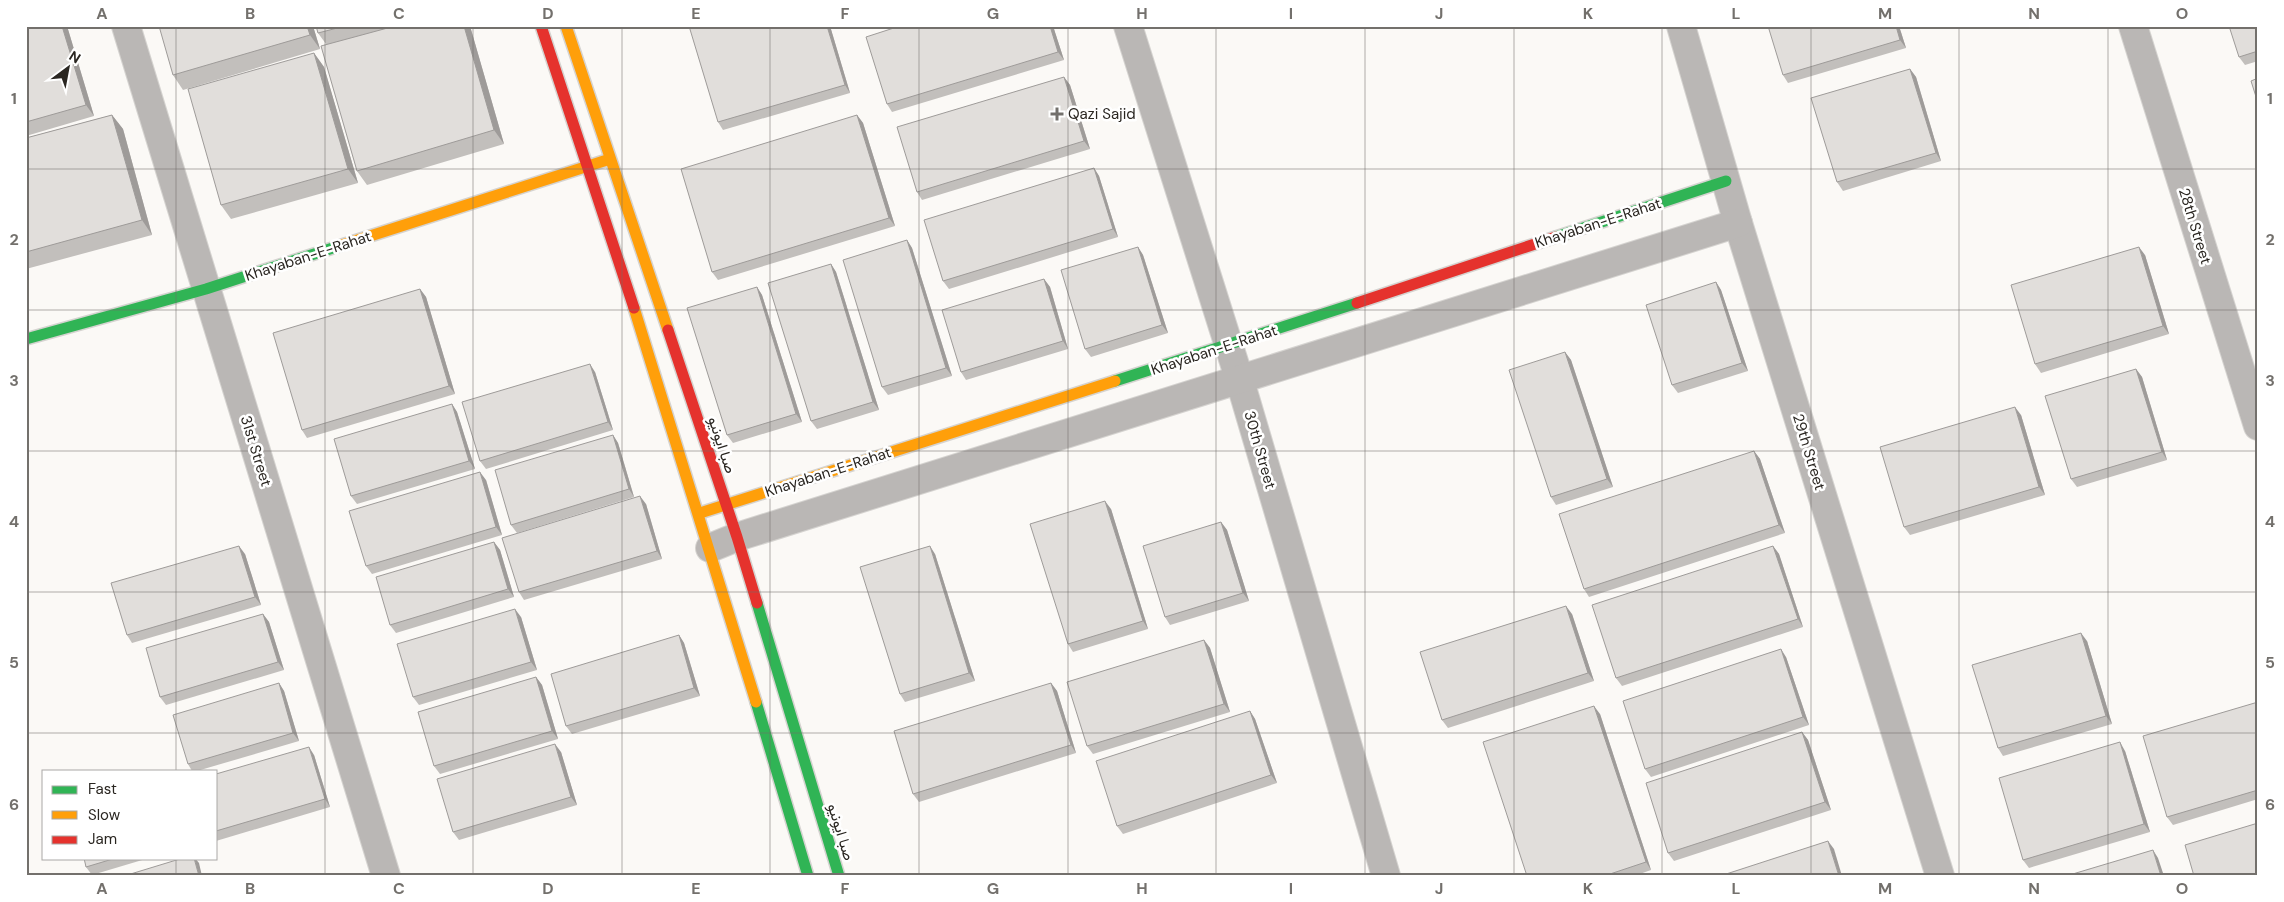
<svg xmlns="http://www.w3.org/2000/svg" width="2284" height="902" viewBox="0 0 2284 902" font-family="'DM Sans',Vazirmatn,sans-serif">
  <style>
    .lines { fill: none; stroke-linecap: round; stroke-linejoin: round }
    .street-casing { stroke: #d5d3d0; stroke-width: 30 }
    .fast-casing { stroke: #d5d3d0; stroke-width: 14 }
    .slow-casing { stroke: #d5d3d0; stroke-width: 14 }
    .jam-casing { stroke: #d5d3d0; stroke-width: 14 }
    .street { stroke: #bab7b5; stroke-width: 28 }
    .fast { stroke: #30b455; stroke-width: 11 }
    .slow { stroke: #ff9f0a; stroke-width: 11 }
    .jam { stroke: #e5322d; stroke-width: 11 }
    .wall { fill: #c2bfbc }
    .shaded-wall { fill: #9e9b99 }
    .building { fill: #e1dedb; stroke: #9e9b99 }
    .grid { fill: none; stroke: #73706c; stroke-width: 1; stroke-opacity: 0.55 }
    .poi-dot { fill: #73706c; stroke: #fff; stroke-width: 2 }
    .labels { text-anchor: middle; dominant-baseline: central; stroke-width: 5; stroke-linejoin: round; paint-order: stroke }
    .poi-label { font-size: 15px; fill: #2a2621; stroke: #fff; text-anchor: start }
    .street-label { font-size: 15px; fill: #2a2621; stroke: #fff }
    .neatline { fill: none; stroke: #73706c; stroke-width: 2 }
    .grid-label { font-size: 16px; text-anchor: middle; font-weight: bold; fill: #73706c }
  </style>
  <rect width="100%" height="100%" fill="#fbf9f6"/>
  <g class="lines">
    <defs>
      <g id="street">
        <polyline points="126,26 386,876"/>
        <polyline points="1128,26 1240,381 1386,876"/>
        <polyline points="1681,26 1738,223 1940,876"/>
        <polyline points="2133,26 2258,426"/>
        <polyline points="710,548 737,537 1738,223"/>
      </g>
      <g id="fast">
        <polyline points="1556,237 1726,181"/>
        <polyline points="26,339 206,289 339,246"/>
        <polyline points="1115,381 1357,303"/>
        <polyline points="757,603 839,876"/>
        <polyline points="756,702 808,876"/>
      </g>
      <g id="slow">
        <polyline points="566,26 668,330"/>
        <polyline points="339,246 607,160"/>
        <polyline points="634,308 756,702"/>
        <polyline points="700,513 1115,381"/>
      </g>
      <g id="jam">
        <polyline points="541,26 634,308"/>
        <polyline points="1357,303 1556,237"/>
        <polyline points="668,330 737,537 757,603"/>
      </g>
    </defs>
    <!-- street casing -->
    <use href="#street" class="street-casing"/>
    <!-- fast casing -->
    <use href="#fast" class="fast-casing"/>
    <!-- slow casing -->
    <use href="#slow" class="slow-casing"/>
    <!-- jam casing -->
    <use href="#jam" class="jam-casing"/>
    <!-- street -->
    <use href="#street" class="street"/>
    <!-- fast -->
    <use href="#fast" class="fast"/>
    <!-- slow -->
    <use href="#slow" class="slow"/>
    <!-- jam -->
    <use href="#jam" class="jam"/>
  </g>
  <!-- wall -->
  <g class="wall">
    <polygon points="26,26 67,26 94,116 26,136"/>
    <polygon points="313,26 320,49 183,90 173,75"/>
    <polygon points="316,26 470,26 504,144 367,185 357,171 326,44 318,33"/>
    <polygon points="830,26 850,93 723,130 718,122"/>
    <polygon points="900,26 1053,26 1064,60 892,112 887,104"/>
    <polygon points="1899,26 1906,48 1788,83 1783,75"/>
    <polygon points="2258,26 2258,61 2245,65 2239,57"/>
    <polygon points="314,53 324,67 358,183 231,219 221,205"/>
    <polygon points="1910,69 1916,77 1941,161 1843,191 1837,182"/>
    <polygon points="1064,77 1070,85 1090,149 922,200 917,192"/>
    <polygon points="112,115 123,129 152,235 26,269 26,138"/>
    <polygon points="857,115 863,123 895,226 718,280 712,272"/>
    <polygon points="1094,168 1099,176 1118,237 949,289 943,281"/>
    <polygon points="907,240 912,248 952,376 888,395 882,387"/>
    <polygon points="1138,247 1143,255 1168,333 1091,357 1085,349"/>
    <polygon points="2145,255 2169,334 2041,373 2035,364"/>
    <polygon points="831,264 836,272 879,410 817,429 811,421"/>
    <polygon points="1044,279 1050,287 1068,349 966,380 961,372"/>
    <polygon points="1716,282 1721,290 1748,371 1678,393 1672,385"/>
    <polygon points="757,287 762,295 802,422 733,443 727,435"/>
    <polygon points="420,289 426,297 455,394 307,438 302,430"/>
    <polygon points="1565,352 1571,360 1613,487 1556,505 1551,497"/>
    <polygon points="2136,369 2142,377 2167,460 2077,487 2071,479"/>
    <polygon points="595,372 613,430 486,469 480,461"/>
    <polygon points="452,404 457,412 475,469 357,504 351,496"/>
    <polygon points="2021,415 2045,495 1910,535 1904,527"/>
    <polygon points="613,435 618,443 634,497 517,533 511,525"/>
    <polygon points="1754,451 1760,459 1785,533 1589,597 1584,589"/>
    <polygon points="486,480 502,535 372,574 366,566"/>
    <polygon points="646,504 662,559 524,600 519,592"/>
    <polygon points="1111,509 1148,629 1073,652 1068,644"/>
    <polygon points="1221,522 1227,530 1249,601 1170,625 1165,617"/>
    <polygon points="494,542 500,550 514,597 396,633 390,625"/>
    <polygon points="1773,546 1779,554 1803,627 1622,686 1616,678"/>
    <polygon points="245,554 261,605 132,643 127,635"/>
    <polygon points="935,554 975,681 905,702 900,694"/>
    <polygon points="263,614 269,622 284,670 166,705 160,697"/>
    <polygon points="1572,614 1594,681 1448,728 1442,720"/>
    <polygon points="521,617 537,670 419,705 413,697"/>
    <polygon points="679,635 684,643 700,696 572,734 566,726"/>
    <polygon points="1204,640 1210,648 1230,712 1093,754 1087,746"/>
    <polygon points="2087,641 2112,724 2003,756 1998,748"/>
    <polygon points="1786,657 1809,725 1651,777 1645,769"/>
    <polygon points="536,677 542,685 558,739 440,774 434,766"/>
    <polygon points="279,683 284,691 299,741 197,771 192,771 188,764"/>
    <polygon points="1051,683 1057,691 1076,753 919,802 913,794"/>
    <polygon points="2258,702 2258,799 2173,825 2167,817"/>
    <polygon points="1250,711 1255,719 1277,783 1123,834 1117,826"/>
    <polygon points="1600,714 1651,870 1634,876 1527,876"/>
    <polygon points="1802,732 1808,740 1831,810 1674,861 1668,853"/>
    <polygon points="2125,751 2150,832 2029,868 2023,860"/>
    <polygon points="561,752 577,805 459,840 453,832"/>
    <polygon points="314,755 330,807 216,841 216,774"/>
    <polygon points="84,858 149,858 92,875 86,867"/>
  </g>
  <!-- shaded-wall -->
  <g class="shaded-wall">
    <polygon points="62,26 67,26 94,116 86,105"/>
    <polygon points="307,26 313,26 320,49 310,35"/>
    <polygon points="464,26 470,26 504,144 494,130"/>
    <polygon points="827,26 830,26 850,93 845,85"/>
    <polygon points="1050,26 1053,26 1064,60 1058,52"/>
    <polygon points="1896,26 1899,26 1906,48 1900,40"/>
    <polygon points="314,53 324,67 358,183 348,169"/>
    <polygon points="1910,69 1916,77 1941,161 1936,153"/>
    <polygon points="1064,77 1070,85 1090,149 1084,141"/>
    <polygon points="112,115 123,129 152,235 142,220"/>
    <polygon points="857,115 863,123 895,226 889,218"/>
    <polygon points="1094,168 1099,176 1118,237 1113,229"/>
    <polygon points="907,240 912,248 952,376 946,368"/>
    <polygon points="1138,247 1143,255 1168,333 1162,325"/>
    <polygon points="2139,247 2145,255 2169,334 2163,326"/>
    <polygon points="831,264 836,272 879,410 873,402"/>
    <polygon points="1044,279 1050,287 1068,349 1063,341"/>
    <polygon points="1716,282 1721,290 1748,371 1742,363"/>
    <polygon points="757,287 762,295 802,422 796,414"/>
    <polygon points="420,289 426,297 455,394 449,386"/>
    <polygon points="1565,352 1571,360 1613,487 1607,479"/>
    <polygon points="590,364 595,372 613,430 608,422"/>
    <polygon points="2136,369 2142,377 2167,460 2162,452"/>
    <polygon points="452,404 457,412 475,469 469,461"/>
    <polygon points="2015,407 2021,415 2045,495 2039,487"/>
    <polygon points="613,435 618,443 634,497 629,489"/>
    <polygon points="1754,451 1760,459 1785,533 1779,525"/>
    <polygon points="480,472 486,480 502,535 496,527"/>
    <polygon points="640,496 646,504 662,559 657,551"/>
    <polygon points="1105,501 1111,509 1148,629 1143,621"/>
    <polygon points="1221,522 1227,530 1249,601 1243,593"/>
    <polygon points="494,542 500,550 514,597 508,589"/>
    <polygon points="239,546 245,554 261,605 255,597"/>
    <polygon points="930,546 935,554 975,681 969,673"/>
    <polygon points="1773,546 1779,554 1803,627 1798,619"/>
    <polygon points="1566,606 1572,614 1594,681 1588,673"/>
    <polygon points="515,609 521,617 537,670 531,662"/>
    <polygon points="263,614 269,622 284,670 278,662"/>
    <polygon points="2081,633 2087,641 2112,724 2106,716"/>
    <polygon points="679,635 684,643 700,696 694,688"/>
    <polygon points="1204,640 1210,648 1230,712 1224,704"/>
    <polygon points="1781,649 1786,657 1809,725 1803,717"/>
    <polygon points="536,677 542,685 558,739 552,731"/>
    <polygon points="279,683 284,691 299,741 293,733"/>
    <polygon points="1051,683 1057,691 1076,753 1071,745"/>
    <polygon points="1594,706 1600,714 1651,870 1646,862"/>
    <polygon points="1250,711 1255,719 1277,783 1271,775"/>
    <polygon points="1802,732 1808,740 1831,810 1825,802"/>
    <polygon points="2120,742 2125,751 2150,832 2144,824"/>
    <polygon points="555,744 561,752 577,805 571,797"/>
    <polygon points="309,747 314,755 330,807 325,799"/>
    <polygon points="1828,841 1834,849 1842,876 1839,876"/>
    <polygon points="2153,850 2158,858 2164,876 2161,876"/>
    <polygon points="194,858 195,858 199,863 202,876 199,876"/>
  </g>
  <!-- building -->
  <g class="building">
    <polygon points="26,26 62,26 86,105 26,122"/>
    <polygon points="159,26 307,26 310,35 173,75"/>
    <polygon points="316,26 345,26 318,33"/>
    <polygon points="395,26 464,26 494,130 357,171 321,46"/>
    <polygon points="689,26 827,26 845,85 718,122"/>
    <polygon points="900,26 1050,26 1058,52 887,104 866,37"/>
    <polygon points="1768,26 1896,26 1900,40 1783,75"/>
    <polygon points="2229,26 2258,26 2258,51 2239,57"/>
    <polygon points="314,53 348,169 221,205 188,89"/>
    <polygon points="1910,69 1936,153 1837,182 1811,98"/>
    <polygon points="1064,77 1084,141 917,192 897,127"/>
    <polygon points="2258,78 2258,103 2251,81"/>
    <polygon points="112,115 142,220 26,252 26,138"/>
    <polygon points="857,115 889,218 712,272 681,169"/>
    <polygon points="1094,168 1113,229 943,281 924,220"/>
    <polygon points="907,240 946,368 882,387 843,260"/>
    <polygon points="1138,247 1162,325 1085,349 1061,270"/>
    <polygon points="2139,247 2163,326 2035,364 2011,285"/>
    <polygon points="831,264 873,402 811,421 768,283"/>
    <polygon points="1044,279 1063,341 961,372 942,310"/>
    <polygon points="1716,282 1742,363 1672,385 1646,305"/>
    <polygon points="757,287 796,414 727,435 687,308"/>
    <polygon points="420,289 449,386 302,430 273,333"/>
    <polygon points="1565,352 1607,479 1551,497 1509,370"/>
    <polygon points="590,364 608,422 480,461 462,402"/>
    <polygon points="2136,369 2162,452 2071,479 2045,396"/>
    <polygon points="452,404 469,461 351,496 334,439"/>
    <polygon points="2015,407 2039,487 1904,527 1880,447"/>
    <polygon points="613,435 629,489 511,525 495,470"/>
    <polygon points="1754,451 1779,525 1584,589 1559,514"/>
    <polygon points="480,472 496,527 366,566 349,511"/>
    <polygon points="640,496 657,551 519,592 502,538"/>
    <polygon points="1105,501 1143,621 1068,644 1030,524"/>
    <polygon points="1221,522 1243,593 1165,617 1143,546"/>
    <polygon points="494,542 508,589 390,625 376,577"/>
    <polygon points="239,546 255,597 127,635 111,583"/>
    <polygon points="930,546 969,673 900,694 860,567"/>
    <polygon points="1773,546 1798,619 1616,678 1592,605"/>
    <polygon points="1566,606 1588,673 1442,720 1420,652"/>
    <polygon points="515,609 531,662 413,697 397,644"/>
    <polygon points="263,614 278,662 160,697 146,648"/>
    <polygon points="2081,633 2106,716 1998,748 1972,665"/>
    <polygon points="679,635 694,688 566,726 551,674"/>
    <polygon points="1204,640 1224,704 1087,746 1067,682"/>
    <polygon points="1781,649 1803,717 1645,769 1623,701"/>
    <polygon points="536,677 552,731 434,766 418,712"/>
    <polygon points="279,683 293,733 188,764 173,715"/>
    <polygon points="1051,683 1071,745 913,794 894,731"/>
    <polygon points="2258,702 2258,790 2167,817 2143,736"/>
    <polygon points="1594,706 1646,862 1604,876 1527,876 1483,742"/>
    <polygon points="1250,711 1271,775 1117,826 1096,761"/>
    <polygon points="1802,732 1825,802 1668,853 1646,783"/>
    <polygon points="2120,742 2144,824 2023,860 1999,778"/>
    <polygon points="555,744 571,797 453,832 437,779"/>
    <polygon points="309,747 325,799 216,831 216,774"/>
    <polygon points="2258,823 2258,876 2194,876 2185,845"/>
    <polygon points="1828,841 1839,876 1720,876"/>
    <polygon points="2153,850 2161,876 2066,876"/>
    <polygon points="84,858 116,858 86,867"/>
    <polygon points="183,858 194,858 199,876 124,876"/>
  </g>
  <!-- grid -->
  <path class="grid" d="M176 26V771M325 26V876M473 26V876M622 26V876M770 26V876M919 26V876M1068 26V876M1216 26V876M1365 26V876M1514 26V876M1662 26V876M1811 26V876M1959 26V876M2108 26V876M26 169H2258M26 310H2258M26 451H2258M26 592H2258M26 733H2258M176 858V876"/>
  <!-- markers -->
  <path class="poi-dot" d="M1054.5 106.5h5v5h5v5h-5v5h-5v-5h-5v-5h5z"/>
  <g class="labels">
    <!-- poi labels -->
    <g class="poi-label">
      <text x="1068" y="114">Qazi Sajid</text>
    </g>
    <!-- street labels -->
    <g class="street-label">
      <text transform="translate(1598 223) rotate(-18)">Khayaban-E-Rahat</text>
      <text transform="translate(2195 226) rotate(73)">28th Street</text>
      <text transform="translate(308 256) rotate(-18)">Khayaban-E-Rahat</text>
      <text transform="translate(1214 350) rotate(-18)">Khayaban-E-Rahat</text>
      <text transform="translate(722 445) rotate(72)">صبا ایونیو</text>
      <text transform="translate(1260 450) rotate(74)">30th Street</text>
      <text transform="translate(256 451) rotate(73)">31st Street</text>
      <text transform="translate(1809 452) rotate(73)">29th Street</text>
      <text transform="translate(828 472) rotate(-18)">Khayaban-E-Rahat</text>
      <text transform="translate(841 832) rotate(73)">صبا ایونیو</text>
    </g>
  </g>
  <!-- border -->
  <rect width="2284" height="902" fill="none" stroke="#ffffff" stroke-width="55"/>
  <!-- legend -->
  <rect x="42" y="770" width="175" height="90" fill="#ffffff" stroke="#aaa8a6"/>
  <rect x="52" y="786" width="25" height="8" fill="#30b455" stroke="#aaa8a6"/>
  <text x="88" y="794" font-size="15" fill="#2a2621">Fast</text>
  <rect x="52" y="811" width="25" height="8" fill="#ff9f0a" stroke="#aaa8a6"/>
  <text x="88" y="820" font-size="15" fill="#2a2621">Slow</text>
  <rect x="52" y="836" width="25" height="8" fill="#e5322d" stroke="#aaa8a6"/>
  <text x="88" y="844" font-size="15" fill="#2a2621">Jam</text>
  <!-- north arrow -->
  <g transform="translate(68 68) rotate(32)" stroke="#ffffff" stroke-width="4" paint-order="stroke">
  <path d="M0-4L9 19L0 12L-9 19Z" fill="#2a2621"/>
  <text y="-8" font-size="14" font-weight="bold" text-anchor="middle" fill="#2a2621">N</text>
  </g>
  <rect x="28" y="28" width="2228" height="846" class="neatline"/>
  <g class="grid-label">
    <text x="102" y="19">A</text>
    <text x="250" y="19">B</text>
    <text x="399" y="19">C</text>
    <text x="548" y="19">D</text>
    <text x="696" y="19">E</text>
    <text x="845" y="19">F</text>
    <text x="993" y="19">G</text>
    <text x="1142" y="19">H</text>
    <text x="1291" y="19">I</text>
    <text x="1439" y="19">J</text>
    <text x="1588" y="19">K</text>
    <text x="1736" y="19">L</text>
    <text x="1885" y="19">M</text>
    <text x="2034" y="19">N</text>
    <text x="2182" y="19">O</text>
    <text x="14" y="104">1</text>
    <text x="2270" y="104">1</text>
    <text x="14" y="245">2</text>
    <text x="2270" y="245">2</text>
    <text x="14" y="386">3</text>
    <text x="2270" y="386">3</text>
    <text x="14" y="527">4</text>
    <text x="2270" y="527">4</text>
    <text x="14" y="668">5</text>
    <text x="2270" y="668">5</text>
    <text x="14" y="810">6</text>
    <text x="2270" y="810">6</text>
    <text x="102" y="894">A</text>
    <text x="250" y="894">B</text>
    <text x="399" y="894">C</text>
    <text x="548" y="894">D</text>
    <text x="696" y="894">E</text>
    <text x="845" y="894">F</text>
    <text x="993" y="894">G</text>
    <text x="1142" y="894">H</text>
    <text x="1291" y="894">I</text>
    <text x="1439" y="894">J</text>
    <text x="1588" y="894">K</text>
    <text x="1736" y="894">L</text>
    <text x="1885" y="894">M</text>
    <text x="2034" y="894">N</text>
    <text x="2182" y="894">O</text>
  </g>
</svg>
